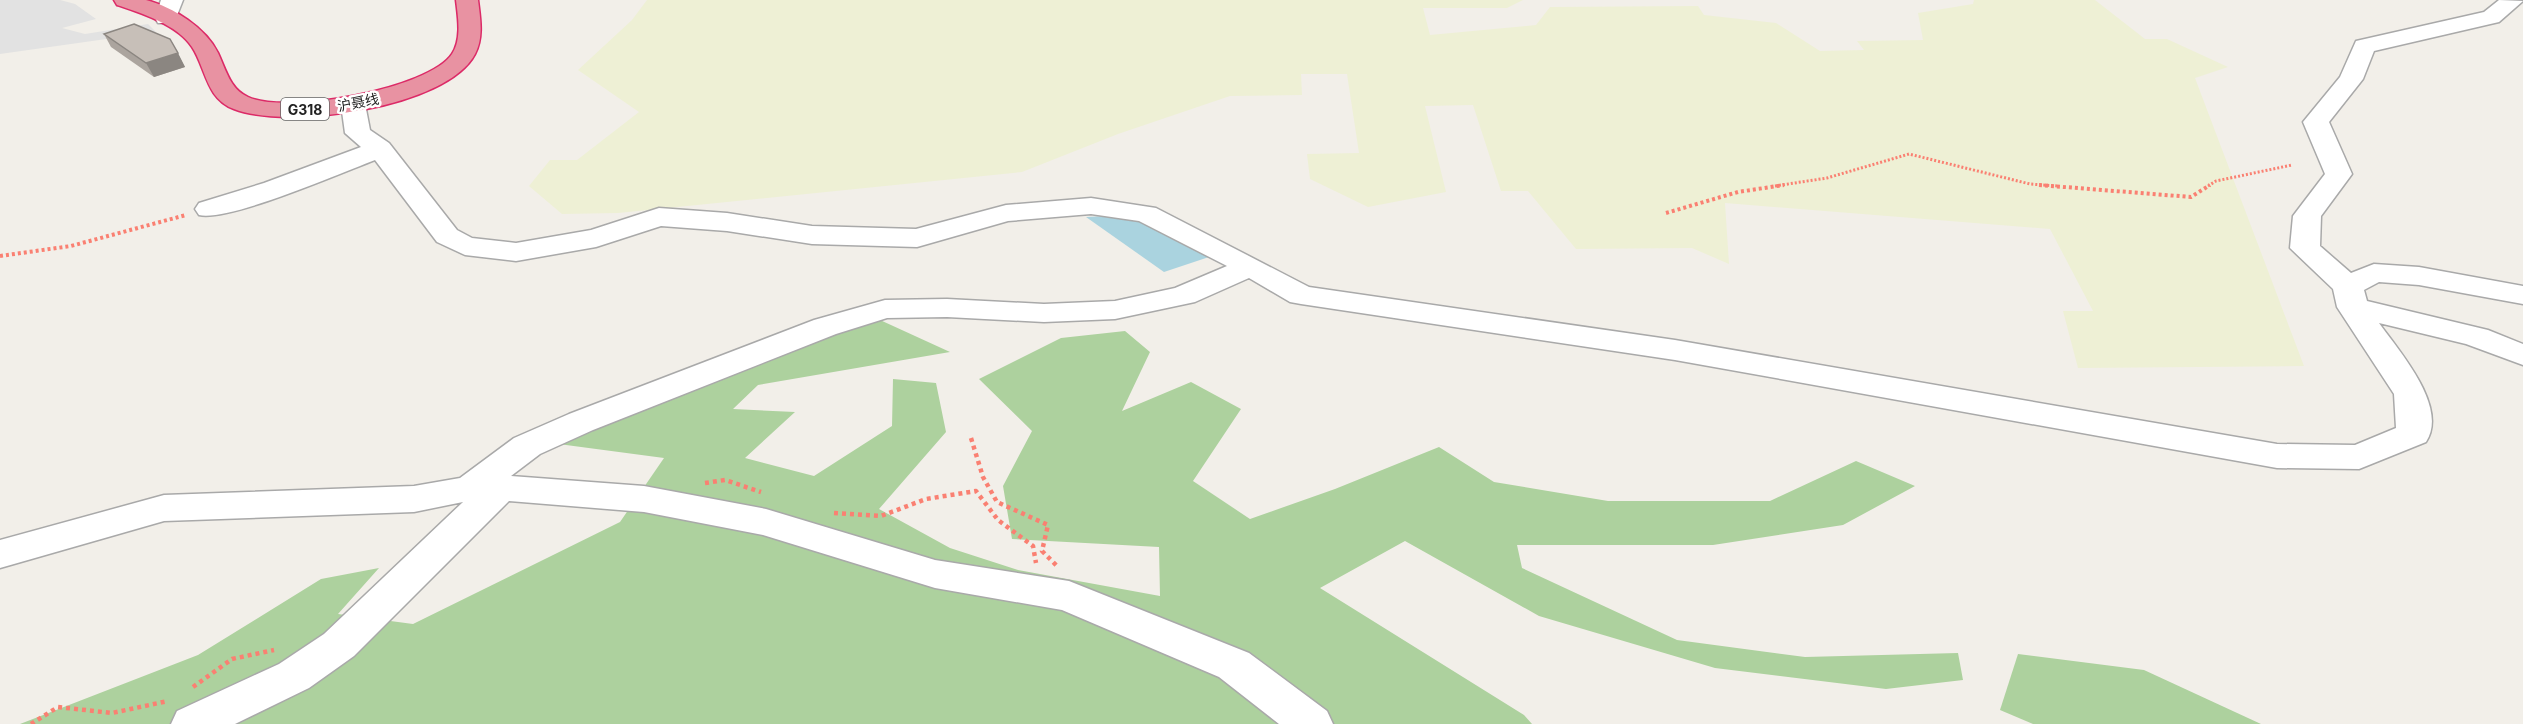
<svg xmlns="http://www.w3.org/2000/svg" width="2523" height="724" viewBox="0 0 2523 724" font-family="Inter,'Noto Sans SC',sans-serif">
  <style>
    .farmland { fill: #eef0d5 }
    .forest { fill: #add19e }
    .parking { fill: #e2e2e2 }
    .water { fill: #aad3df }
    .lines { fill: none; stroke-linecap: round; stroke-linejoin: round }
    .minor-casing { stroke: #a9a9a9; stroke-width: 3 }
    .highway-casing { stroke: #dc2a67; stroke-width: 3 }
    .path-far2 { stroke: #fa8072; stroke-width: 3; stroke-dasharray: 2 2; stroke-linecap: butt }
    .path-far1 { stroke: #fa8072; stroke-width: 4; stroke-dasharray: 3 3; stroke-linecap: butt }
    .path { stroke: #fa8072; stroke-width: 4.5; stroke-dasharray: 4 4; stroke-linecap: butt }
    .minor { fill: #fff; fill-rule: evenodd }
    .highway { fill: #e892a2; fill-rule: evenodd }
    .wall { fill: #aba49e }
    .shaded-wall { fill: #8b8681 }
    .building { fill: #c7bfb8; stroke: #8b8681; stroke-width: 1.5 }
    .labels { text-anchor: middle; dominant-baseline: central; stroke-width: 5; stroke-linejoin: round; paint-order: stroke }
    .far-street-label { font-size: 14px; fill: #222; stroke: #fff }
    .shield { fill: #fff; stroke: #646464; stroke-width: 1.5 }
    .shield-label { font-size: 14px; font-weight: bold; fill: #222 }
  </style>
  <rect width="100%" height="100%" fill="#f2efe9"/>
  <!-- farmland -->
  <polygon class="farmland" points="647,0 1523,0 1507,8 1423,8 1430,35 1536,25 1550,7 1698,6 1704,15 1776,23 1820,51 1864,50 1857,41 1923,40 1918,13 1973,4 1974,0 2095,0 2145,39 2167,39 2228,67 2195,78 2304,366 2078,368 2063,311 2093,311 2050,229 1725,203 1729,264 1692,248 1576,249 1528,191 1501,191 1473,105 1425,106 1446,192 1368,207 1310,179 1307,154 1359,153 1347,74 1301,74 1302,95 1230,96 1118,134 1022,172 618,213 562,214 529,186 550,160 577,160 639,112 578,70 632,20"/>
  <!-- forest -->
  <g class="forest">
    <polygon points="880,320 950,352 758,385 733,409 795,412 745,458 814,476 892,426 893,379 936,383 946,432 879,509 950,548 1018,570 1160,596 1159,547 1012,539 1003,486 1032,431 979,379 1061,338 1125,331 1150,352 1122,411 1191,382 1241,409 1193,481 1250,519 1335,489 1439,447 1494,482 1608,501 1770,501 1856,461 1915,486 1843,525 1713,545 1517,545 1522,568 1677,640 1805,657 1958,653 1963,680 1886,689 1715,668 1539,616 1405,541 1320,588 1524,715 1532,724 20,724 198,655 321,579 379,568 338,614 413,624 620,522 664,458 551,443 811,340"/>
    <polygon points="2018,654 2144,670 2261,724 2033,724 2000,710"/>
  </g>
  <!-- parking -->
  <polygon class="parking" points="0,0 60,0 75,4 96,19 62,28 85,34 148,24 156,32 0,54"/>
  <!-- water -->
  <polygon class="water" points="1127,215 1162,229 1209,257 1164,272 1086,217"/>
  <g class="lines">
    <defs>
      <g id="minor">
        <polygon points="161,0 183,0 174,23 158,23 155,18"/>
        <path d="M2499 0 2523 1 2499 22 2374 51 2363 79 2329 122 2352 174 2321 216 2320 246 2351 273 2374 264 2419 267 2523 286V304L2419 285 2379 282 2364 290 2367 301 2488 330 2523 344V365L2466 344 2379 323C2399 351 2449 407 2426 442L2359 469 2277 468 1675 360 1301 304 1290 302 1249 278 1195 302 1115 319 1044 322 947 317 887 318 836 334 593 430 540 454 511 476 644 486 766 509 935 560 1069 581 1249 653 1327 711 1333 724H1279L1219 677 1062 610 935 588 763 535 644 512 509 501 354 656 309 688 235 724H171L177 711 279 664 324 634 463 502 414 512 164 521 0 568V540L164 495 414 486 460 478 514 438 569 414 814 320 885 300 947 299 1044 304 1115 301 1175 288 1227 266 1139 221 1091 214 1008 221 917 247 812 244 727 231 661 226 596 247 516 261 465 255 437 242 375 160C341 173 228 222 199 215L195 209 199 203 264 183 361 147 345 133 341 104 344 99 353 97 362 99 365 104 370 130 389 143 457 230 472 238 516 243 591 230 659 208 727 213 812 226 916 229 1006 205 1091 198 1156 208 1309 287 1675 340 2277 444 2355 445 2396 428 2394 394 2337 307 2333 289 2290 248 2293 216 2325 174 2303 122 2340 77 2356 41 2484 12Z"/>
      </g>
      <path id="highway" d="M114 0C124 0 137 0 146 0 173 7 206 28 218 53 226 70 230 89 248 97 285 115 429 89 452 54 462 39 458 17 456 0H478C480 17 484 37 475 54 447 108 287 130 234 109 206 99 206 68 192 47 178 25 141 13 117 5Z"/>
    </defs>
    <!-- minor casing -->
    <use href="#minor" class="minor-casing"/>
    <!-- highway casing -->
    <use href="#highway" class="highway-casing"/>
    <!-- path-far2 -->
    <g class="path-far2">
      <polyline points="1775,186 1827,178 1909,154 2030,184 2057,186"/>
      <polyline points="2208,186 2216,181 2292,165"/>
    </g>
    <!-- path-far1 -->
    <g class="path-far1">
      <polyline points="2039,185 2191,197 2210,185"/>
      <polyline points="1666,213 1738,192 1784,185"/>
      <polyline points="0,256 71,246 186,215"/>
    </g>
    <!-- path -->
    <g class="path">
      <polyline points="971,438 983,477 997,502 1048,525 1042,551 1057,566"/>
      <polyline points="705,483 725,480 761,492"/>
      <polyline points="834,513 881,516 926,499 976,491 998,520 1033,546 1036,563"/>
      <polyline points="193,687 232,659 274,650"/>
      <polyline points="31,724 58,707 112,713 168,701"/>
    </g>
    <!-- minor -->
    <use href="#minor" class="minor"/>
    <!-- highway -->
    <use href="#highway" class="highway"/>
  </g>
  <!-- wall -->
  <polygon class="wall" points="104,34 170,39 185,67 154,77 111,47"/>
  <!-- shaded-wall -->
  <polygon class="shaded-wall" points="178,53 185,67 154,77 146,63"/>
  <!-- building -->
  <polygon class="building" points="134,24 170,39 178,53 146,63 104,34"/>
  <g class="labels">
    <!-- far-street labels -->
    <g class="far-street-label">
      <text transform="translate(358 102) rotate(-11)">沪聂线</text>
    </g>
    <!-- shield labels -->
    <rect class="shield" x="281" y="98" width="48" height="22" rx="4.5"/>
    <g class="shield-label">
      <text x="305" y="109">G318</text>
    </g>
  </g>
</svg>
